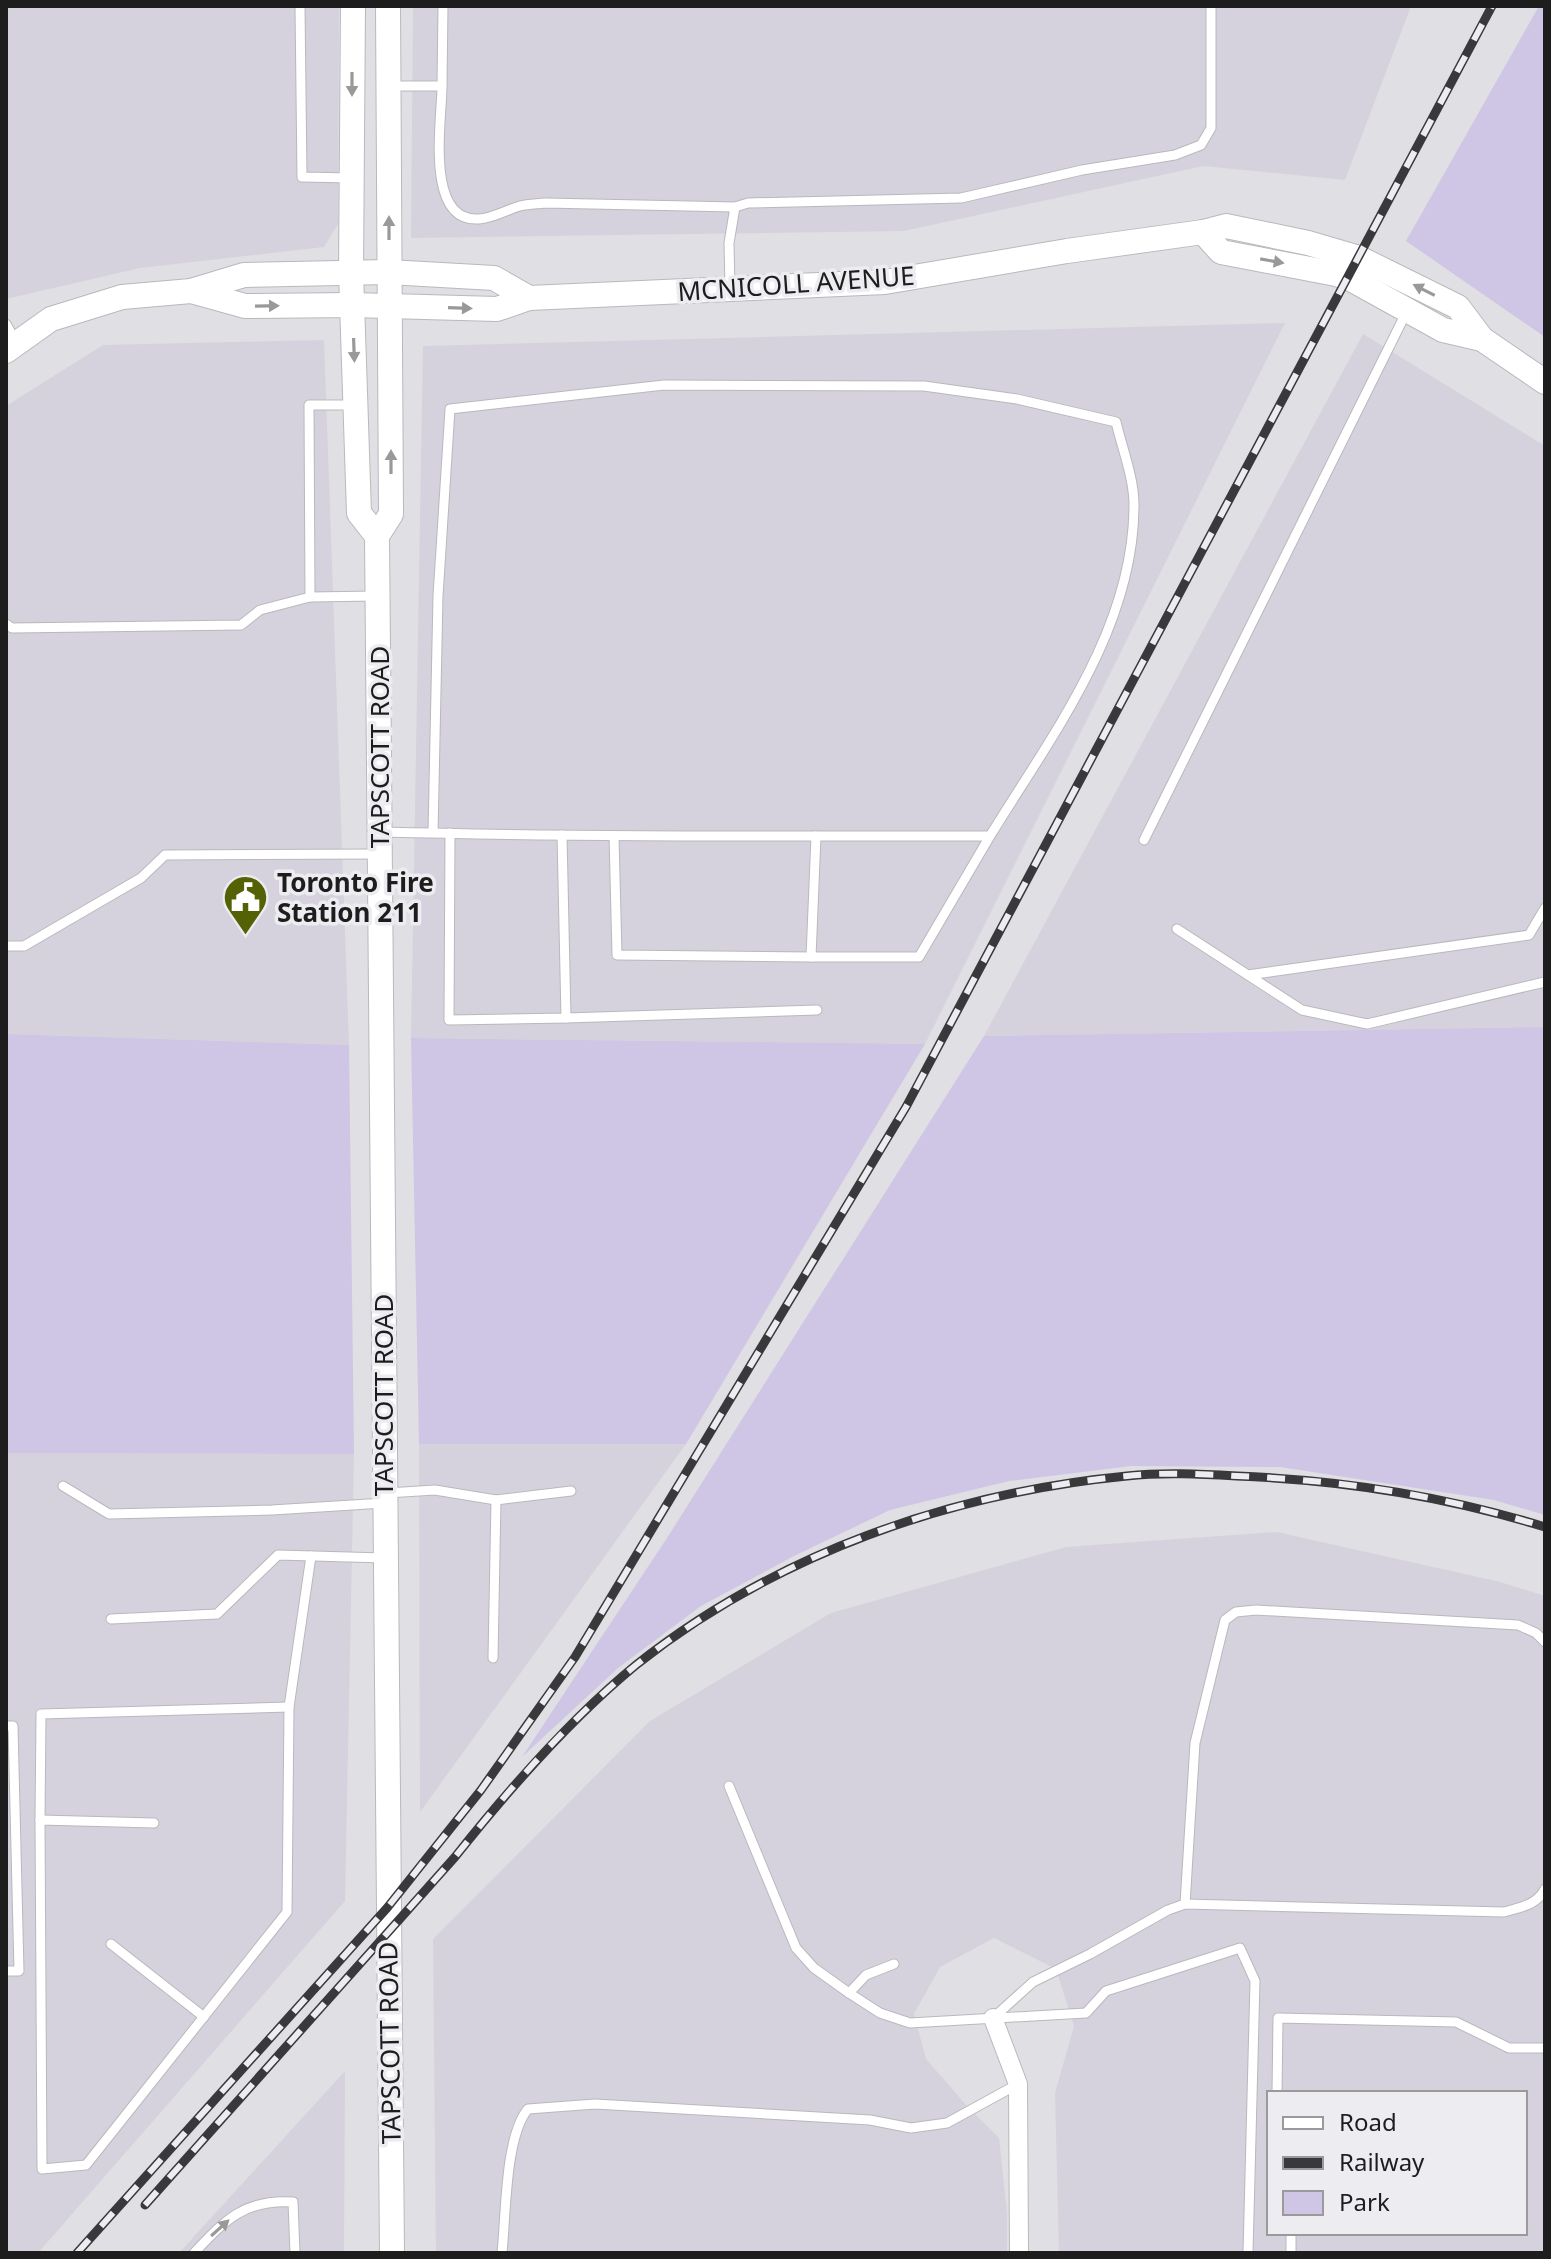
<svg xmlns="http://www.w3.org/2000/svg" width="1551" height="2259" viewBox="0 0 1551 2259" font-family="'Noto Sans',sans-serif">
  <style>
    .built { fill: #d5d2dd; fill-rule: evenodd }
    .green { fill: #cfc5e5 }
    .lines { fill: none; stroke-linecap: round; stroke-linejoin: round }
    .lane-casing { stroke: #bab8bc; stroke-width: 11 }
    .street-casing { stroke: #bab8bc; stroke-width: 20 }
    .secondary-casing { stroke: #bab8bc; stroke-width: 26 }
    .lane { stroke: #fff; stroke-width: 9 }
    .street { stroke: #fff; stroke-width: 18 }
    .secondary { stroke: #fff; stroke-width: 24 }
    .rail-casing { stroke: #39393b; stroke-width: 9 }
    .rail { stroke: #edecf0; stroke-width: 6; stroke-dasharray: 18; stroke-linecap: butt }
    .oneway { fill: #99999a }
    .labels { text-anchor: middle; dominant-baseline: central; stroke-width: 7; stroke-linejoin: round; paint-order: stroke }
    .street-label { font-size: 26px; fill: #1d1d1e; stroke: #edecf0 }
    .poi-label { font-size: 26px; font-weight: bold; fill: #1d1d1e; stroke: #edecf0; text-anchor: start }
  </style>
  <rect width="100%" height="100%" fill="#e0dfe3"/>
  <!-- built -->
  <g class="built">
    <polygon points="6,6 339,6 338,224 324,247 140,268 6,299"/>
    <polygon points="413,6 1411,6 1345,180 1203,166 904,231 411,238"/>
    <polygon points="1285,323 925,1044 411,1038 423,346"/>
    <polygon points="1363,334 1545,446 1545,1027 984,1036"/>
    <polygon points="324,340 349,1045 6,1034 6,406 103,345"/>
    <polygon points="419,1444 686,1444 420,1812"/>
    <polygon points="6,1453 354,1454 345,1901 38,2253 6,2253"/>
    <path d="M1277 1532 1500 1582 1545 1596V2253H1059L1055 2093 1074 2026 1056 1969 994 1938 940 1967 914 2014 926 2059 967 2106 999 2138 1007 2213V2253H436L433 1939 650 1721 831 1613 1066 1547ZM1269 2093H1525V2233H1269Z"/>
    <polygon points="345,2071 344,2253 179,2253"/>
  </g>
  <!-- green -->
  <g class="green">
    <polygon points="1539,6 1545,6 1545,337 1406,241"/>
    <polygon points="1545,1027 1545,1515 1494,1500 1280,1467 1131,1466 1009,1481 890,1510 794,1556 701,1606 618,1668 522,1757 667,1538 984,1036"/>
    <polygon points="6,1034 349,1045 354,1454 6,1453"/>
    <polygon points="411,1038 925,1044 686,1444 419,1444"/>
  </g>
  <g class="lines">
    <defs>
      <g id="lane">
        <polyline points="300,6 302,177 352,178"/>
        <polyline points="390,86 442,86 443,6"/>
        <path d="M442 86C442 119 424 223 479 219 493 218 506 210 520 206 528 204 537 204 545 203L735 207"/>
        <polyline points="730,288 729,243 735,207 748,203 961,198 1082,170 1175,155 1201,145 1211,128 1211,6"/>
        <polyline points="6,324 16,342"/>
        <polyline points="352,405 309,405 310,597 376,596"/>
        <polyline points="6,624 12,628 241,625 260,610 310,597"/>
        <path d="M382 832C584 837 787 836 990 836 1052 735 1134 629 1134 505 1134 478 1122 448 1116 422L1017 399 924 386 664 385 450 409 438 596 433 833"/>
        <polyline points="450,833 449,1020 566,1018 562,835"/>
        <polyline points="614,836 617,955 811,957"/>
        <polyline points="816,836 811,957 919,957 990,836"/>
        <polyline points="1144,840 1406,313"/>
        <polyline points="1177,929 1302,1010 1367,1024 1545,982"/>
        <polyline points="6,946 24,946 141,878 165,855 379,854"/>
        <polyline points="1248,975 1529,935 1545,908"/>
        <polyline points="566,1018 817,1010"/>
        <polyline points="63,1486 109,1514 272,1510 384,1503"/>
        <polyline points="387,1493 435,1490 496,1500 571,1491"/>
        <polyline points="111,1619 217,1614 278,1555 384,1558"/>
        <polyline points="493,1658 496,1500"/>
        <polyline points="6,1726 13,1726 19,1971 6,1971"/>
        <polyline points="729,1786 796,1948 814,1968 849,1993 880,2013 910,2023 1086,2013 1106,1991 1240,1948 1255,1981 1248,2253"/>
        <polyline points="40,1820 41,1714 289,1707"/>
        <polyline points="154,1823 40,1820 42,2169 86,2165 287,1912 289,1707 311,1556"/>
        <polyline points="1185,1904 1195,1743 1225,1620 1236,1612 1256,1610 1518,1625 1536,1633 1545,1642"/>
        <polyline points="111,1944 204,2017"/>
        <polyline points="849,1993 866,1975 894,1964"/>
        <path d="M993 2018 1033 1982 1090 1954 1168 1910 1185 1904 1504 1912C1521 1907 1537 1905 1545 1889"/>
        <polyline points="1277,2093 1278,2018 1456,2022 1509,2048 1545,2048"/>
        <path d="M194 2253C226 2219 245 2199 293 2202L295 2253"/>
        <path d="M502 2253C506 2215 505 2136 528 2109L595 2104 870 2120 911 2128 947 2123 1018 2084"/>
        <polyline points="1291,2253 1291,2233"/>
      </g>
      <polyline id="street" points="993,2018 1018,2084 1019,2253"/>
      <g id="secondary">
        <polyline points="353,6 351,272 359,513 377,536"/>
        <polyline points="388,6 391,514 377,536 392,2253"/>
        <polyline points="1203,232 1221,252 1336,274 1349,278 1443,330 1482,339"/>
        <polyline points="191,291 245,306 352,305 497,309 529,298 885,282 1067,251 1203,232 1226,226 1308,243 1359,258 1458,307 1482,339 1545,382"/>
        <polyline points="6,351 51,319 122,297 191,291 244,275 388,272 494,278 529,298"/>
      </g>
    </defs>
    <!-- lane casing -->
    <use href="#lane" class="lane-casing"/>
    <!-- street casing -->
    <use href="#street" class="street-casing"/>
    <!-- secondary casing -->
    <use href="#secondary" class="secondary-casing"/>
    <!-- lane -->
    <use href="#lane" class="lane"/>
    <!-- street -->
    <use href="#street" class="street"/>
    <!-- secondary -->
    <use href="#secondary" class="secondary"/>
    <defs>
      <g id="rail">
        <path d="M145 2205 455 1857C509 1789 569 1720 636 1665 776 1554 950 1493 1127 1476 1163 1472 1201 1474 1237 1476 1342 1480 1445 1496 1545 1527"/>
        <polyline points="77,2253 387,1908 481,1790 575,1657 906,1107 1492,6"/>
      </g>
    </defs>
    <!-- rail casing -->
    <use href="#rail" class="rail-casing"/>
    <!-- rail -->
    <use href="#rail" class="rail"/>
  </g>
  <!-- one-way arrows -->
  <defs><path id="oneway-solid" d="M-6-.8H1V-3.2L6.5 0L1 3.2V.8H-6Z" transform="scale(2)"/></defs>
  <g class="oneway">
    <use href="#oneway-solid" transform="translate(352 84) rotate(90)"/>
    <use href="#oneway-solid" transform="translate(389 228) rotate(-90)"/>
    <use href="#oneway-solid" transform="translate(1272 261) rotate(10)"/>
    <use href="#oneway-solid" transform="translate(1424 290) rotate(-153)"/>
    <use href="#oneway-solid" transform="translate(267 306) rotate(-1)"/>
    <use href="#oneway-solid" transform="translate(460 308) rotate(2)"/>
    <use href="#oneway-solid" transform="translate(354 350) rotate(88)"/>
    <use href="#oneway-solid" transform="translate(391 462) rotate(-90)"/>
    <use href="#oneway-solid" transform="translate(220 2228) rotate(-42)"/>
  </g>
  <!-- icons -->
  <defs>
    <symbol id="civic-pin" viewBox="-11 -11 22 30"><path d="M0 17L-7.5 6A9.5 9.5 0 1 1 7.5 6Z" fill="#546205" stroke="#edecf0"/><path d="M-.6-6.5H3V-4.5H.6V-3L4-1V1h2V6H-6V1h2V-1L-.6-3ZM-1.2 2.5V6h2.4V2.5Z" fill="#fff"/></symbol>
  </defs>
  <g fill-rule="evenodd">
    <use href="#civic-pin" x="220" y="872" width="51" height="69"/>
  </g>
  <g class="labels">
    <!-- street labels -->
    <g class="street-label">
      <text transform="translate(796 283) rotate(-4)">MCNICOLL AVENUE</text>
      <text transform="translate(379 747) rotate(-90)">TAPSCOTT ROAD</text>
      <text transform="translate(383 1395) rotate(-90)">TAPSCOTT ROAD</text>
      <text transform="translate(389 2043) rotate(-91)">TAPSCOTT ROAD</text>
    </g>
    <!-- poi labels -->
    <g class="poi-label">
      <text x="277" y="882">Toronto Fire<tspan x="277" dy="30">Station 211</tspan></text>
    </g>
  </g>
  <!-- border -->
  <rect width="1551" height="2259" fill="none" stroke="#1d1d1e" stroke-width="16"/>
  <!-- legend -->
  <rect x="1267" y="2091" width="260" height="144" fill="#edecf0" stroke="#9a999c" stroke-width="2"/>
  <rect x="1283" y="2117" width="40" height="12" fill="#ffffff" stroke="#9a999c" stroke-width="2"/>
  <text x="1339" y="2131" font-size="24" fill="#1d1d1e">Road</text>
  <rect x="1283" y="2157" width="40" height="12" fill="#39393b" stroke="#9a999c" stroke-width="2"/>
  <text x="1339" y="2171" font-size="24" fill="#1d1d1e">Railway</text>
  <rect x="1283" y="2191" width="40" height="24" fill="#cfc5e5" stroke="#9a999c" stroke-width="2"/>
  <text x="1339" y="2211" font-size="24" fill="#1d1d1e">Park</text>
</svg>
